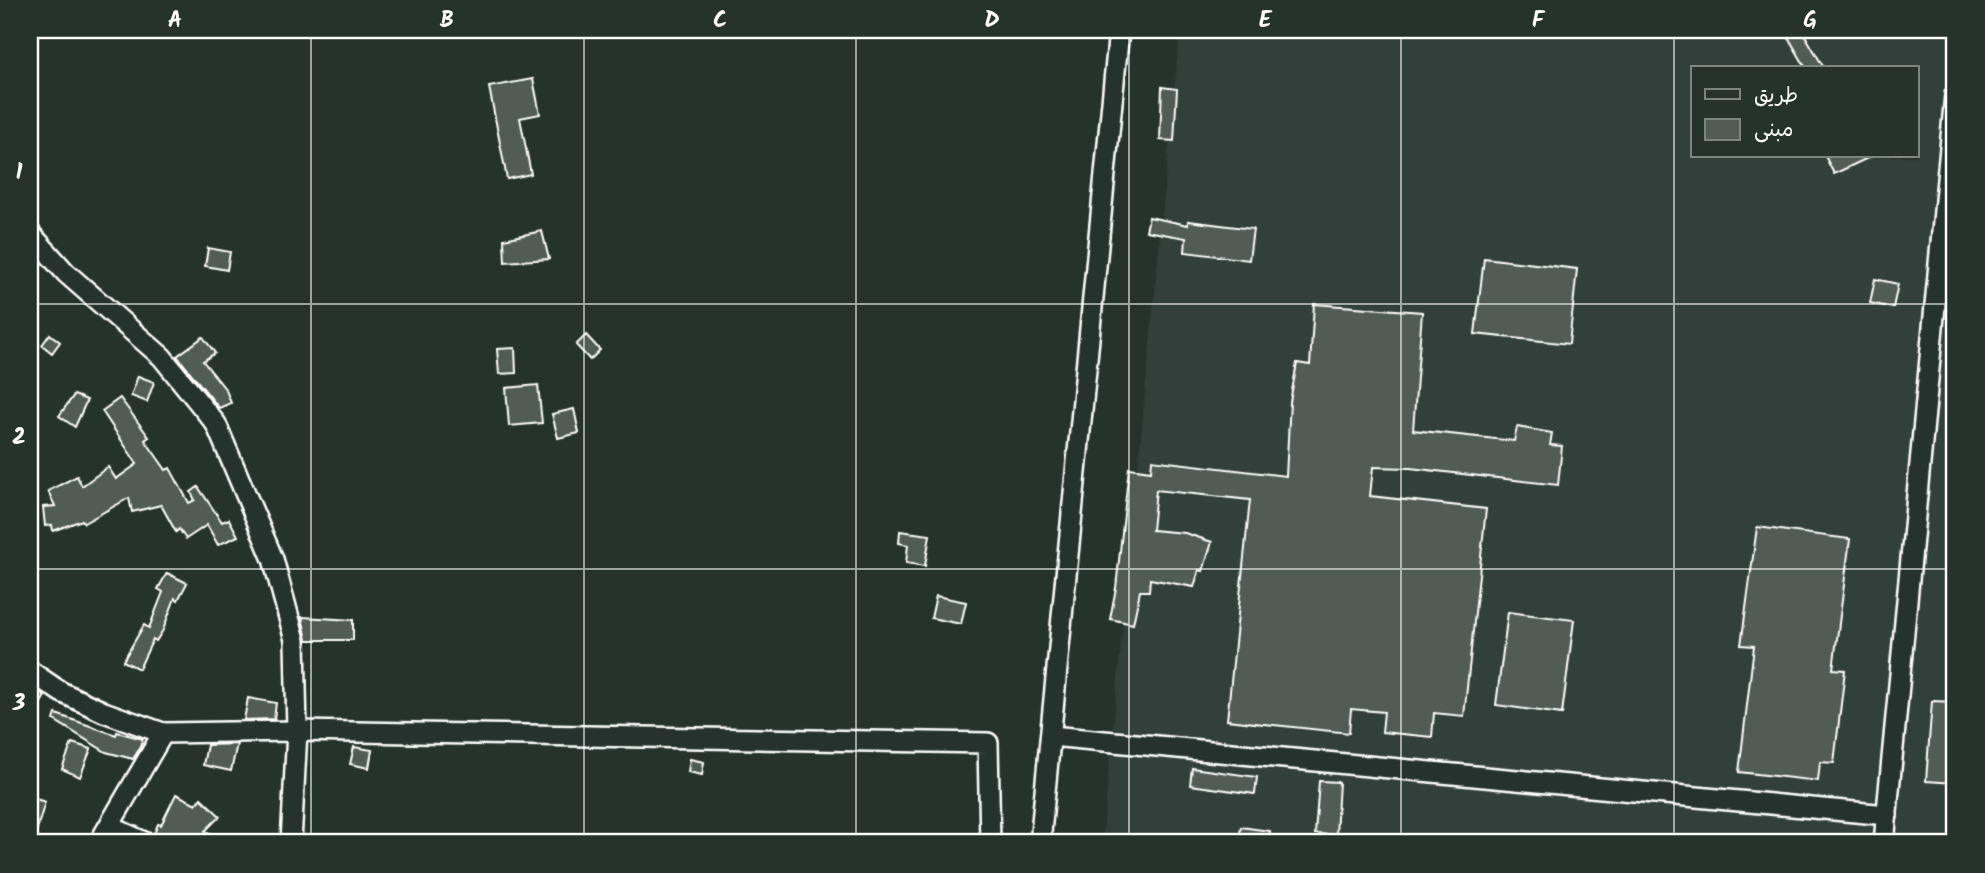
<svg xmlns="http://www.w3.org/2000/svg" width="1985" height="873" viewBox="0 0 1985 873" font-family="Kalam,'Playpen Sans Arabic',sans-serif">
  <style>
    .built { fill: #333f3a; fill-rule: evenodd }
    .building { fill: #515c57; stroke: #fff; stroke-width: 2 }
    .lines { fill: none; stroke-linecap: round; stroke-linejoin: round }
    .minor-casing { stroke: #fff; stroke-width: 24 }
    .minor { stroke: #26332d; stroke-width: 19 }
    .grid { fill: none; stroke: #fff; stroke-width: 2; stroke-opacity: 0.55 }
    .neatline { fill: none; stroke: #fff; stroke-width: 2.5 }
    .grid-label { font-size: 23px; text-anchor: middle; font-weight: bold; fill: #fff }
  </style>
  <rect width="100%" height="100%" fill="#26332d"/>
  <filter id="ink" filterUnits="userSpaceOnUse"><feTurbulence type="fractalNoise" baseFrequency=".0143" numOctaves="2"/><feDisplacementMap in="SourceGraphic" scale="14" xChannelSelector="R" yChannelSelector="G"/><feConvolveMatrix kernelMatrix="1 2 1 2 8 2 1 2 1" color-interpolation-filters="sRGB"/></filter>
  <g filter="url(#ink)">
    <!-- built -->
    <path class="built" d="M1180 30H1955V843H1102ZM1693 68H1917V156H1693Z"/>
    <!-- building -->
    <g class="building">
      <polygon points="1784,30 1802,30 1824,68 1806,68"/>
      <polygon points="533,79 540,114 520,118 531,174 507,179 489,87"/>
      <polygon points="1162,87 1177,89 1174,141 1160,140"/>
      <polygon points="1825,156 1872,156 1834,174"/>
      <polygon points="1149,217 1188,225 1188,221 1253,229 1249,260 1185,252 1186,238 1146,231"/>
      <polygon points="542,231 549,259 505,262 504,239"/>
      <polygon points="208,248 230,252 227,270 205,266"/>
      <polygon points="1484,258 1577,269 1569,344 1475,334"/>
      <polygon points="1875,279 1898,284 1893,308 1870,303"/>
      <polygon points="1314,304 1422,312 1413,430 1514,441 1517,427 1552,433 1550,445 1562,446 1558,485 1410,468 1373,467 1370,496 1486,509 1464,716 1434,713 1432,737 1382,732 1384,712 1351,709 1349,733 1227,720 1250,500 1156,490 1152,530 1185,533 1212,542 1203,571 1199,570 1194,587 1150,579 1149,591 1140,591 1133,624 1110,619 1116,588 1129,468 1151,471 1152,460 1286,476 1290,402 1297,363 1310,365"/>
      <polygon points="50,334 60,342 52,353 42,345"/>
      <polygon points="586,335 600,350 590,360 576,345"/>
      <polygon points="203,337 215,353 203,361 226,390 231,403 219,408 177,356"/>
      <polygon points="515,348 516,373 499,374 497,349"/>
      <polygon points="138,376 154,382 147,402 131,396"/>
      <polygon points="538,385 542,423 509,426 506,388"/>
      <polygon points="74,395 87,400 75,427 59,416"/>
      <polygon points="120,398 149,437 145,440 166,470 170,468 189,503 195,500 191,492 198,487 222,522 229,519 238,536 218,545 207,525 186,539 179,529 176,532 161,505 132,512 129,498 84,523 82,520 53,531 52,525 45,526 43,507 55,506 48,491 77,476 82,486 108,467 116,479 137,464 102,411"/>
      <polygon points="574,409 579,433 558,438 552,414"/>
      <polygon points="1757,527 1850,539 1833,669 1845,670 1834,763 1820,762 1818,781 1739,772 1754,646 1741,645"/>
      <polygon points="900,531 930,535 925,566 906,563 908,545 899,543"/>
      <polygon points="167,573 187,583 178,600 175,598 163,630 156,641 153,639 139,669 123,661 144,625 149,628 163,592 158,589"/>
      <polygon points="936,596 966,602 961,624 931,618"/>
      <polygon points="1508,612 1574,620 1562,714 1496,705"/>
      <polygon points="302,617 353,620 353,640 307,640"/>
      <polygon points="30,686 45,696 30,721"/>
      <polygon points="248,698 276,703 274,719 244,720"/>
      <polygon points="1932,701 1955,702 1955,783 1926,781"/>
      <polygon points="56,714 116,735 117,732 143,739 140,748 133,759 106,752 54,720"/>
      <polygon points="72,743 91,749 80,777 62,769"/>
      <polygon points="237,744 231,771 203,765 207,745"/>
      <polygon points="354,747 372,750 369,768 350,764"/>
      <polygon points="690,759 704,762 702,775 688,772"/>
      <polygon points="1192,768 1257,777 1255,794 1190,785"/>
      <polygon points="1319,781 1339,782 1336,835 1315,834"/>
      <polygon points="176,794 196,804 201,798 220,816 205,831 233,843 168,843 158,840 154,834 158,824 161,825"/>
      <polygon points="30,797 45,802 33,843 30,842"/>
      <polygon points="1241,827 1270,831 1269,843 1239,843"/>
    </g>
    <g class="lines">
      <defs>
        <g id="minor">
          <polyline points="30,233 66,273 162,357 216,424 273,559 295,640 297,731 291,843"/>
          <polyline points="30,671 61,692 104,712 163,733 297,731 988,743 990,843"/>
          <polyline points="1051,736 1887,815"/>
          <polyline points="109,826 146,843"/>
          <polyline points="99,843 163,733"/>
          <polyline points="1040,843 1119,30"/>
          <polyline points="1884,843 1955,95"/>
        </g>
      </defs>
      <!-- minor casing -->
      <use href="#minor" class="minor-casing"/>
      <!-- minor -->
      <use href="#minor" class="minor"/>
    </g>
  </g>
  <!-- grid -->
  <path class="grid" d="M311 30V843M584 30V843M856 30V843M1129 30V843M1401 30V843M1674 30V843M30 304H1955M30 569H1955"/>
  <!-- margin -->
  <rect width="1985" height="873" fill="none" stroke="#26332d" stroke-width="77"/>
  <!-- legend -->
  <rect x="1691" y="66" width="228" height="91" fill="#26332d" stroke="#7d8581" stroke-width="2"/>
  <rect x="1705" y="89" width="35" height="10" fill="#26332d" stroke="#7d8581" stroke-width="2"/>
  <text x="1754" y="102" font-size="21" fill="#ffffff">طريق</text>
  <rect x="1705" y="119" width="35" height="21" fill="#515c57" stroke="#7d8581" stroke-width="2"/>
  <text x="1754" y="136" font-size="21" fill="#ffffff">مبنى</text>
  <rect x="38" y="38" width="1908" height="796" class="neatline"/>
  <g class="grid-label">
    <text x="175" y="27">A</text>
    <text x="447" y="27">B</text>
    <text x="720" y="27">C</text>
    <text x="992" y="27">D</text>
    <text x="1265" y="27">E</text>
    <text x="1538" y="27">F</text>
    <text x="1810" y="27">G</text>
    <text x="19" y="179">1</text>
    <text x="19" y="444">2</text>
    <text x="19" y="710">3</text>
  </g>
</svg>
